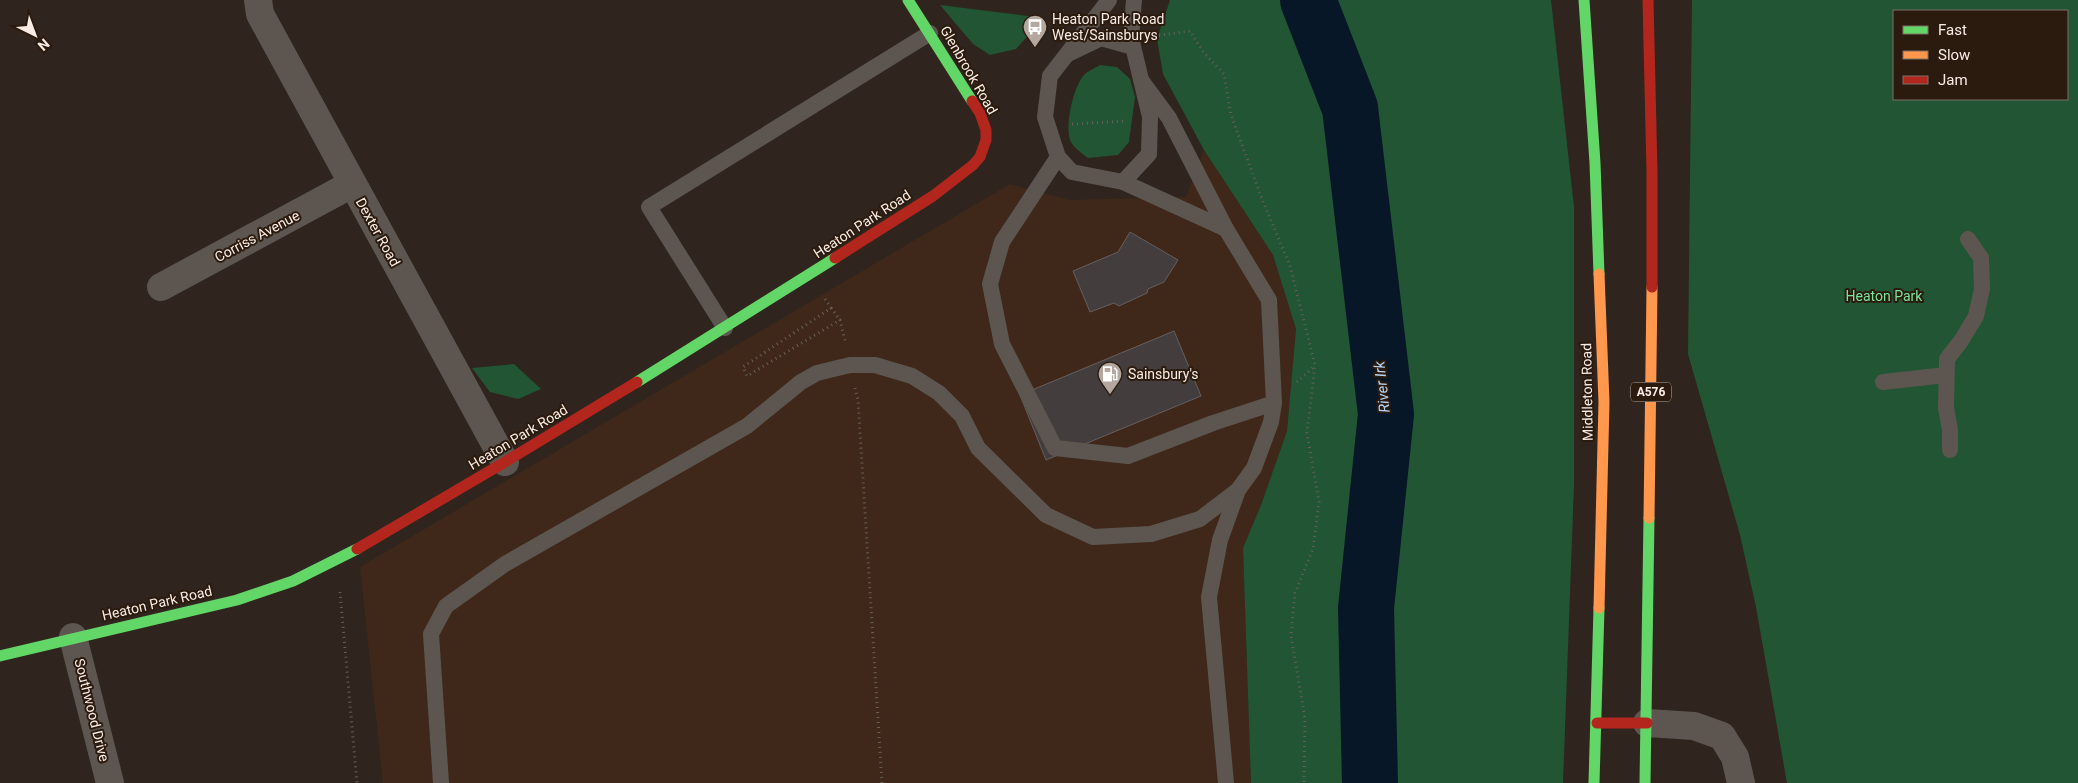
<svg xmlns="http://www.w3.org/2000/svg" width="2078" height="783" viewBox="0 0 2078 783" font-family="Roboto,sans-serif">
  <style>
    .built { fill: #3f281a }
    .green { fill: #215533; fill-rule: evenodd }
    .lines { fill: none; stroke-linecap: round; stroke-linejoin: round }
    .river { stroke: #081728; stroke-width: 56 }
    .building { fill: #443d3d; stroke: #675e5e }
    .path { stroke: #67605b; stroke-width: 3; stroke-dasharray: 1 4; stroke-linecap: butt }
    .lane { stroke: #5d5650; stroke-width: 16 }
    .street { stroke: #5d5650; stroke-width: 28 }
    .fast { stroke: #63d668; stroke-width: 11 }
    .slow { stroke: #ff974d; stroke-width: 11 }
    .jam { stroke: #b3261e; stroke-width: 11 }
    .labels { text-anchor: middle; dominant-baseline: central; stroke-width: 4; stroke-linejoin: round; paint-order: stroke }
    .shield { fill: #2b1a0e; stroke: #bcaea4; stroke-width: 1 }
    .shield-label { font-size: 12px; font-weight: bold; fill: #faede5 }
    .poi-label { font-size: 14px; fill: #faede5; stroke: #2b1a0e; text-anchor: start }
    .street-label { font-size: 14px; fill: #faede5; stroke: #2b1a0e }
    .park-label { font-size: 14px; fill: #79e69d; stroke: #2b1a0e }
    .water-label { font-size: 15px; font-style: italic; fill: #b5d5f7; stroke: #2b1a0e }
  </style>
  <rect width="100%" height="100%" fill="#2f251e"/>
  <!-- built -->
  <polygon class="built" points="1204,150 1273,255 1296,329 1287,431 1261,505 1243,548 1251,783 383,783 360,567 1010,184 1069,200 1186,197"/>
  <!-- green -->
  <g class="green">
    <polygon points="1170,0 1284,0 1330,122 1367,422 1350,566 1344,636 1347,783 1251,783 1243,548 1261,505 1287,431 1296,329 1273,255 1204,150 1163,74 1157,39"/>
    <polygon points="1321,0 1551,0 1574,207 1574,485 1563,783 1382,783 1382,515 1399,400 1383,202 1358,93"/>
    <path d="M1692 0H2078V783H1787L1756 607 1740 535 1688 354ZM1894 11H2067V99H1894Z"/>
    <polygon points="940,5 1044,18 1016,49 990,55 973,44"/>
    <path d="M1100 65 1117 67 1130 79 1135 97 1129 142 1118 155 1088 158C1083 154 1074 148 1071 142 1064 128 1073 87 1084 75 1088 71 1095 68 1100 65Z"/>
    <polygon points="514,364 541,389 518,399 490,392 472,368"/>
  </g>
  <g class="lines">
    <!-- river -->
    <polyline class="river" points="1308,0 1350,108 1386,414 1366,608 1370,783"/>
  </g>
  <!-- building -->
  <g class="building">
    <polygon points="1130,232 1178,260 1164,282 1148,289 1147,293 1119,306 1114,303 1090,312 1073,271 1118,252"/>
    <polygon points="1174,331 1201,396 1046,460 1020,395"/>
  </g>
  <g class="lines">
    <!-- path -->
    <g class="path">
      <polyline points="1154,36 1190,31 1204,53 1224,74 1231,115 1262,199 1290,266 1315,365 1307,433 1319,502 1313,549 1295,593 1291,636 1305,719 1304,783"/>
      <polyline points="1072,124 1125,121"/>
      <polyline points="825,299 831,308 743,367 747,376 840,320 845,341"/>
      <polyline points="831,308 840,320"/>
      <polyline points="1297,382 1315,366"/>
      <polyline points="855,388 858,400 882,783"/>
      <polyline points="340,592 357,783"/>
    </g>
    <!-- lane -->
    <g class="lane">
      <polyline points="1109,0 1050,76 1045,117 1058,157 1072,172 1123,182 1149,154 1150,117 1131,38 1134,0"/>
      <polyline points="1070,53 1101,38 1133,47"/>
      <polyline points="1141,80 1169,118 1226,229 1269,300 1274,403 1271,422 1254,468 1238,490 1220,540 1209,597 1226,783"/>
      <polyline points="1058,157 1002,242 990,284 1002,344 1055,448 1128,456 1213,423 1274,403"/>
      <polyline points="1123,182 1226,229"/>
      <polyline points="725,328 649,207 930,33"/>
      <polyline points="1883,382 1946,375"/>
      <polyline points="1950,450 1950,430 1946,408 1947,359 1961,341 1976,316 1982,289 1981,258 1968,239"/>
      <polyline points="441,783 431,634 446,606 505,564 747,426 801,382 817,373 850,365 875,365 912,376 939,393 962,416 978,448 1046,515 1093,537 1151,534 1200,519 1238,490"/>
    </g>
    <!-- street -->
    <g class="street">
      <polyline points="258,0 260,14 505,462"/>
      <polyline points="161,287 352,184"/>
      <polyline points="73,637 110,783"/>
      <polyline points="1647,723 1694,726 1722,736 1735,757 1741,783"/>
    </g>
    <!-- fast -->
    <g class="fast">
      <polyline points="908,0 972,101"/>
      <polyline points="1584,0 1595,163 1599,274"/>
      <polyline points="637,382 835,258"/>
      <polyline points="0,656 237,600 293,581 357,549"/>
      <polyline points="1594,783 1599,608"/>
      <polyline points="1645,783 1649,518"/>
    </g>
    <!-- slow -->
    <g class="slow">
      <polyline points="1649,518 1652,287"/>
      <polyline points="1599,608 1604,402 1599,274"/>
    </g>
    <!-- jam -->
    <g class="jam">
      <polyline points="1648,0 1652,172 1652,287"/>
      <polyline points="835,258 933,196 973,165 980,157 986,140 986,130 980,113 972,101"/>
      <polyline points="357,549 505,462 637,382"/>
      <polyline points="1597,723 1647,723"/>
    </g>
  </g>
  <!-- icons -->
  <defs>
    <symbol id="bus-pin" viewBox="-11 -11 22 30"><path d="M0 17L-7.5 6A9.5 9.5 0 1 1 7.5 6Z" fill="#b3a79f" stroke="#2b1a0e"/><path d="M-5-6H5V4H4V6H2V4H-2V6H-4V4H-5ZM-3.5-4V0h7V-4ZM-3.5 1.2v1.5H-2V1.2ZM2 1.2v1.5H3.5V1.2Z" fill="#fff"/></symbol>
    <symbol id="fuel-pin" viewBox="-11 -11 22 30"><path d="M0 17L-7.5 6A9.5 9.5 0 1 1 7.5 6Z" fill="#b3a79f" stroke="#2b1a0e"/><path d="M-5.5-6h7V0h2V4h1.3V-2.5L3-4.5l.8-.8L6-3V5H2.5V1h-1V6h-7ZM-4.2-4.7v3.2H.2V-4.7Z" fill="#fff"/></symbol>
  </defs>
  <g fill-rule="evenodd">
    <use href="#bus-pin" x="1021" y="13" width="28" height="38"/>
    <use href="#fuel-pin" x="1096" y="360" width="28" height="38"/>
  </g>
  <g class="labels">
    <!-- shield labels -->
    <rect class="shield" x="1631" y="382.5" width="40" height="19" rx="4"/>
    <g class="shield-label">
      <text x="1651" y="392">A576</text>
    </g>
    <!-- poi labels -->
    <g class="poi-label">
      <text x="1052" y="19">Heaton Park Road<tspan x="1052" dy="16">West/Sainsburys</tspan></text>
      <text x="1128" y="374">Sainsbury's</text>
    </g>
    <!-- street labels -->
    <g class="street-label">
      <text transform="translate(969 70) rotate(60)">Glenbrook Road</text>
      <text transform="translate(862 224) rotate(-33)">Heaton Park Road</text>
      <text transform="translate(378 232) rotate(61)">Dexter Road</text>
      <text transform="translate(257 236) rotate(-28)">Corriss Avenue</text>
      <text transform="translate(1587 392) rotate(-91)">Middleton Road</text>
      <text transform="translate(518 437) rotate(-31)">Heaton Park Road</text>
      <text transform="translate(157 603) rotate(-13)">Heaton Park Road</text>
      <text transform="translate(92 710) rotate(76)">Southwood Drive</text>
    </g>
    <!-- park labels -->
    <g class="park-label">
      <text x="1884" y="296">Heaton Park</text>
    </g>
    <!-- water labels -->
    <g class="water-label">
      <text transform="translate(1382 387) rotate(-96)">River Irk</text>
    </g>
  </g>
  <!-- legend -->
  <rect x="1893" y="10" width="175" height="90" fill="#2b1a0e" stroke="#7e6e64"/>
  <rect x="1903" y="26" width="25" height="8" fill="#63d668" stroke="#7e6e64"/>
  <text x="1938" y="35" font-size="15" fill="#faede5">Fast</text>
  <rect x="1903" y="51" width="25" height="8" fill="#ff974d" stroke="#7e6e64"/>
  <text x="1938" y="60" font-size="15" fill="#faede5">Slow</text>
  <rect x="1903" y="76" width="25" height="8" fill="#b3261e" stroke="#7e6e64"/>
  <text x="1938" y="85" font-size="15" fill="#faede5">Jam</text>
  <!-- north arrow -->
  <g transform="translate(35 35) rotate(138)" stroke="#2b1a0e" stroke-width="4" paint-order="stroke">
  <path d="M0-4L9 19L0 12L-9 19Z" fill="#faede5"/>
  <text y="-8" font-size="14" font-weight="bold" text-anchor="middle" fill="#faede5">N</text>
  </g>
</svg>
